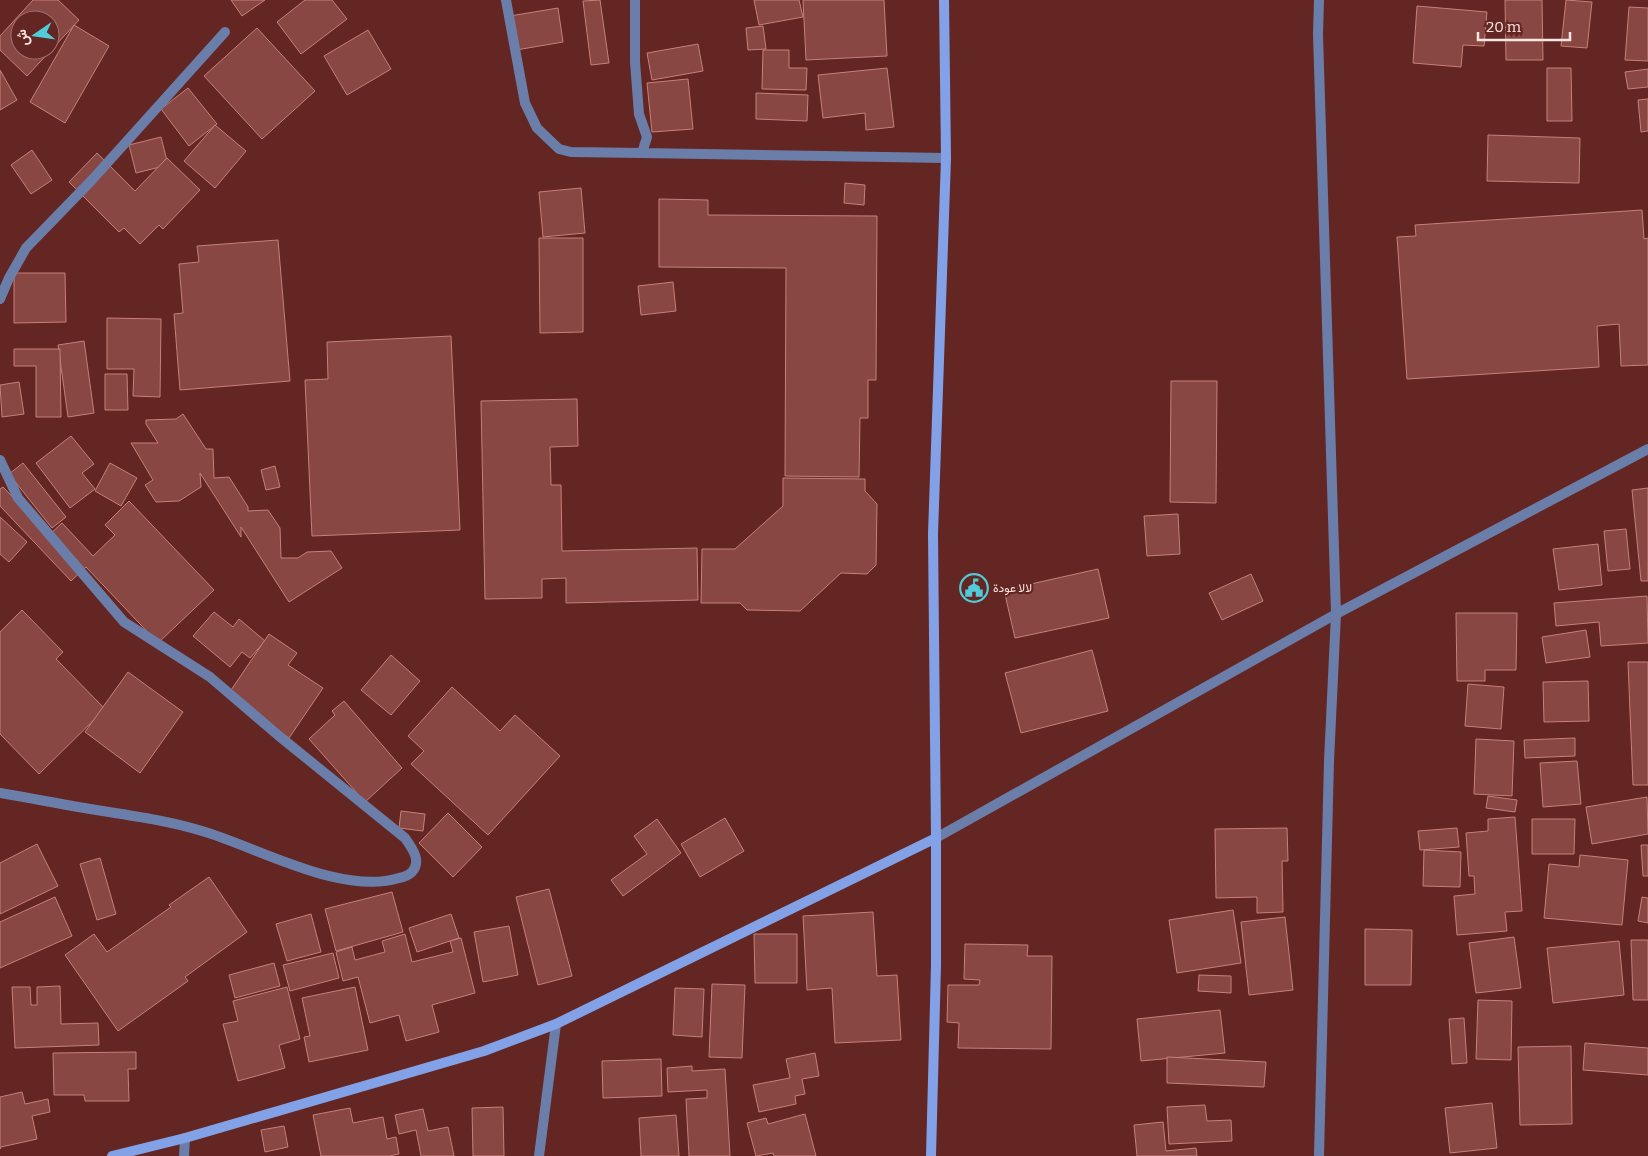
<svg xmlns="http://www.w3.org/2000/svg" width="1648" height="1156" viewBox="0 0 1648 1156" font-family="Bitter,Vazirmatn,serif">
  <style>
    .building { fill: #884742; stroke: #c7807a; fill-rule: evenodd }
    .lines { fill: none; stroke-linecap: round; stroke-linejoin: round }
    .minor { stroke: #6a7ea9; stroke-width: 10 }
    .secondary { stroke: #82a1e6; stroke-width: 10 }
    .labels { text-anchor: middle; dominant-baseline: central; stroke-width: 4.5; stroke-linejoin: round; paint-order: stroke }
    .poi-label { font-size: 12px; fill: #fde5e3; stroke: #632623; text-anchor: start }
  </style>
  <rect width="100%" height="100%" fill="#632623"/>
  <!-- building -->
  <g class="building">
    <path d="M33 0H58L79 20 27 76 0 50V36ZM20 20H50V50H20Z"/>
    <polygon points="231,0 265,0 242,16"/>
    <polygon points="305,0 332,0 347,19 301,54 277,22"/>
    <polygon points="600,0 609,63 591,65 583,1"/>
    <polygon points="754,0 799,0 803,17 759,25"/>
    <polygon points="803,0 884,0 887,56 806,60"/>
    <polygon points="1505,0 1542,0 1543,60 1506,60"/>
    <polygon points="1566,0 1592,2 1587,48 1561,46"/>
    <polygon points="1417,6 1487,12 1484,46 1463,45 1461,67 1413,63"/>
    <polygon points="1629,7 1648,8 1648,61 1625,60"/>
    <polygon points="558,8 563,42 516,50 510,16"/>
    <polygon points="74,25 109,46 65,123 30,102"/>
    <polygon points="763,26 766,49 748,50 746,28"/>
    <polygon points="257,28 315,91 262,139 204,76"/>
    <polygon points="368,30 391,69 347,95 324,56"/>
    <polygon points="698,44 703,71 652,80 647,53"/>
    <polygon points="763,50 789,50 789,68 807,68 806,90 762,89"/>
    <polygon points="887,68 894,127 866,130 865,113 823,118 818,75"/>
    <polygon points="1547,68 1571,68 1572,121 1547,121"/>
    <polygon points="1648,69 1648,87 1628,89 1625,72"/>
    <polygon points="0,70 17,100 0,110"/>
    <polygon points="688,79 693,129 652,132 647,83"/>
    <polygon points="188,88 217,124 189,146 161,109"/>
    <polygon points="756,93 808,95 807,121 756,119"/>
    <polygon points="1648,99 1648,131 1641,132 1638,100"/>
    <polygon points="215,125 246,151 215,188 184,161"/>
    <polygon points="1488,135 1580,138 1579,183 1487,181"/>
    <polygon points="161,137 168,165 136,173 129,145"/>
    <polygon points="32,150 52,180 31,194 11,165"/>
    <polygon points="97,153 135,191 167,158 200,190 163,229 159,225 140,244 124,228 119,232 69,182"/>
    <polygon points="845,183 865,185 864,205 844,203"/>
    <polygon points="581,188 585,233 543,237 539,192"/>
    <polygon points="659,199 708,200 708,215 877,216 876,380 868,380 868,418 860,418 859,477 785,476 786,268 659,267"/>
    <polygon points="1642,210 1644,239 1648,238 1648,365 1621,366 1619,324 1597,326 1599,367 1407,379 1397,237 1416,236 1415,225"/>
    <polygon points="539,238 583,238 583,332 540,333"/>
    <polygon points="278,240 290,381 180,390 174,314 183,313 179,264 199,262 197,246"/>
    <polygon points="14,273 65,273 66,322 14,323"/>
    <polygon points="673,282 676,311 641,315 638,286"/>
    <polygon points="107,318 161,319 160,397 133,396 134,369 107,369"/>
    <polygon points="451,336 460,530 312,536 305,380 328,379 327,342"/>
    <polygon points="84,341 94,413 68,417 58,345"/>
    <polygon points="14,349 60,349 61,417 36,417 36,366 14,366"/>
    <polygon points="105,374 127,374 128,410 105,410"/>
    <polygon points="1171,381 1217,381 1216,503 1170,502"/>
    <polygon points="19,382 24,414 2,417 0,385"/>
    <polygon points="577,399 578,446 550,447 551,485 561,485 562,551 697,548 698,600 566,603 566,578 542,579 542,598 485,599 481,401"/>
    <polygon points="183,414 206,449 213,449 214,478 229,477 248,507 248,511 268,510 280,528 281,558 298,558 307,552 331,551 342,568 289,602 241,527 241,537 200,473 201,487 179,501 156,502 145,485 153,480 131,443 158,443 146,424 146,420 176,419"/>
    <polygon points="71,436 94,464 82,473 95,489 70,508 36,463"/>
    <polygon points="23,463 66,517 52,528 9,474"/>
    <polygon points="110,463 137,478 121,506 95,491"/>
    <polygon points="275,466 280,487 266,490 261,470"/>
    <polygon points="783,478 865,479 865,491 877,504 876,565 867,574 841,573 800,611 747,610 740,603 701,603 702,549 735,549 783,506"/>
    <polygon points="3,487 49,535 62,523 93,556 115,535 105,525 129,501 214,590 158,643 86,567 71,581 0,506 0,489"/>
    <polygon points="1648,488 1648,581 1641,581 1632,490"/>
    <polygon points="1178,514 1180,554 1147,556 1144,516"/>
    <polygon points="0,517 27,542 9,562 0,554"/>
    <polygon points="1626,529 1630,569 1608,571 1604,531"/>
    <polygon points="1598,544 1602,585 1559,590 1553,549"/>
    <polygon points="1098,569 1109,618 1015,638 1004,590"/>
    <polygon points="1251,574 1263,601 1222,620 1209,593"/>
    <polygon points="1647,596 1648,643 1601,646 1599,622 1556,626 1554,603"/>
    <polygon points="22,610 63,652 56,659 105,709 39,774 0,734 0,632"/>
    <polygon points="214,612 233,627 239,619 265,641 250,658 242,652 230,667 193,636"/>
    <polygon points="1456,613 1517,613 1516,670 1485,670 1485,681 1457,681"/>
    <polygon points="1586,630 1590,657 1546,663 1542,637"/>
    <polygon points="269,634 297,653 288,665 323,688 289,738 227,696"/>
    <polygon points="1092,650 1108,711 1021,733 1005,673"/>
    <polygon points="391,655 420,681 391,715 361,690"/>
    <polygon points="1628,662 1648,662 1648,785 1633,785"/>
    <polygon points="128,672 183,712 140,773 85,732"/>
    <polygon points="1588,681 1589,721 1544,722 1543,682"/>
    <polygon points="1468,684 1504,687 1501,729 1465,726"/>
    <polygon points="452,687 500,731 515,715 560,756 488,835 411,764 424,751 408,736"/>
    <polygon points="344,701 402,768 365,802 309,739 335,715 332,711"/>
    <polygon points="1575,738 1575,756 1525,758 1524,740"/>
    <polygon points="1476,739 1514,741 1512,796 1474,794"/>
    <polygon points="1577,761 1581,804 1543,807 1540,763"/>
    <polygon points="1488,796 1517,800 1515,812 1486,808"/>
    <polygon points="1647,797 1648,834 1592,844 1586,807"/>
    <polygon points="401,811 425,814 423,831 399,828"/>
    <polygon points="448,813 482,847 453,877 419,843"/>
    <polygon points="1515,817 1522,911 1505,912 1507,931 1457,935 1454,896 1475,894 1474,876 1469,876 1466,833 1488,831 1488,819"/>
    <polygon points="725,818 744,851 700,877 681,844"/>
    <polygon points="657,819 681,853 623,896 611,880 647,854 634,836"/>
    <polygon points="1532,819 1575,819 1574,854 1532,854"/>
    <polygon points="1287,828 1288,861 1282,861 1283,912 1257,913 1257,897 1216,898 1215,829"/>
    <polygon points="1457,828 1459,847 1420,850 1418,831"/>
    <polygon points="37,844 58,886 0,914 0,863"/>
    <polygon points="1641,845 1648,845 1648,876 1643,876"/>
    <polygon points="1424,850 1461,852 1460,887 1423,886"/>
    <polygon points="1580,855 1628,860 1622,925 1544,918 1549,864 1579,867"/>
    <polygon points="100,858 116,914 97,920 80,864"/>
    <polygon points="209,877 247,932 185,977 188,981 118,1031 65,955 94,934 107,952 171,907 169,905"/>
    <polygon points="549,889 572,976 538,985 516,897"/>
    <polygon points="392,892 403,932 336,951 325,909"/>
    <polygon points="55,897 72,936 0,968 0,922"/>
    <polygon points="1642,897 1648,898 1648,923 1638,921"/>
    <polygon points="1233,910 1241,963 1177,973 1169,920"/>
    <polygon points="873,912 877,976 897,975 901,1040 835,1043 832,988 807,990 803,916"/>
    <polygon points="311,914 321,952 287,961 276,924"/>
    <polygon points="451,914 459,938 417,952 409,928"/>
    <polygon points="1285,917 1293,990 1249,995 1241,922"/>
    <polygon points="509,926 518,975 483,982 474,932"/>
    <polygon points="1365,929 1412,930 1411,985 1365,985"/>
    <polygon points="405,934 412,962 453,952 450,941 461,938 475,993 432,1005 439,1032 406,1041 399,1015 370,1023 358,977 343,981 336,952 352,947 355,960 385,952 382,941"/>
    <polygon points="754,934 797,934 797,983 755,983"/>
    <polygon points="1514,937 1521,988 1476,993 1469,943"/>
    <polygon points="1631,940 1648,940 1648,1000 1633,1000"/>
    <polygon points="1619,941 1624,995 1553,1003 1547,948"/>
    <polygon points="965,944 1028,945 1027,956 1052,956 1051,1049 958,1048 959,1023 947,1022 948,985 979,985 980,980 964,979"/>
    <polygon points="333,953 339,978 290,991 283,965"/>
    <polygon points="274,963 280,986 235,998 229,975"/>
    <polygon points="1199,975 1231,976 1231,993 1198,991"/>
    <polygon points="712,984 745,985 742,1058 709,1057"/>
    <polygon points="60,986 61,1024 98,1023 99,1045 15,1048 12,987 30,987 31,1005 37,1005 37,987"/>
    <polygon points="287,987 300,1039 279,1045 285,1068 238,1081 223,1024 238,1021 233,1001"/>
    <polygon points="355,987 368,1050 309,1062 304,1037 310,1036 302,998"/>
    <polygon points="675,988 704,989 702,1037 673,1035"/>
    <polygon points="1478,1000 1512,1001 1511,1060 1476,1059"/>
    <polygon points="1220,1010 1225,1053 1141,1061 1137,1019"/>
    <polygon points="1464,1018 1467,1063 1452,1064 1449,1019"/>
    <polygon points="1585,1043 1648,1048 1648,1075 1583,1070"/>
    <polygon points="1571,1046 1572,1124 1520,1125 1518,1047"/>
    <polygon points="136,1052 136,1069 128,1069 129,1101 85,1101 84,1095 54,1095 53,1053"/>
    <polygon points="815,1053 819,1076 802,1079 805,1094 795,1096 796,1104 759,1112 753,1085 790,1078 786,1059"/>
    <polygon points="1167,1057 1266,1062 1264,1087 1167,1083"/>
    <polygon points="661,1059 662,1096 603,1098 602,1061"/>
    <polygon points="692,1066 692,1071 725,1069 730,1156 689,1156 686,1099 707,1098 707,1090 668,1092 667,1068"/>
    <polygon points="22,1092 25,1104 48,1099 50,1112 32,1116 37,1139 1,1147 0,1149 0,1097"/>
    <polygon points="1492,1103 1497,1148 1450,1153 1445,1108"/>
    <polygon points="1205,1105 1207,1121 1231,1120 1232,1141 1169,1144 1167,1107"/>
    <polygon points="503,1107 504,1156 473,1156 472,1108"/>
    <polygon points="350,1108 353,1123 383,1117 387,1139 396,1137 399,1154 389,1156 321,1156 313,1115"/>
    <polygon points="423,1109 428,1131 448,1127 454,1156 421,1156 416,1130 399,1134 395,1115"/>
    <polygon points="805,1114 816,1156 774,1156 773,1153 756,1156 747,1123 766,1118 768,1124"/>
    <polygon points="676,1115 679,1156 641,1156 639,1118"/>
    <polygon points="1163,1122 1166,1151 1196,1148 1197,1156 1137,1156 1134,1125"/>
    <polygon points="284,1126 288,1147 265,1152 261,1130"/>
  </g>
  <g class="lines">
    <!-- minor -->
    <g class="minor">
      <polyline points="506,0 525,103 537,128 559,149 571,152 642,153"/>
      <polyline points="635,0 635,62 639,114 647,137 642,153 946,158"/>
      <polyline points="1319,0 1318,34 1336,614 1329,761 1319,1156"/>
      <polyline points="0,299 9,278 26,248 91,181 225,32"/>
      <path d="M0 460 18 498 124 622 210 677 279 736 405 838C412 848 422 861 412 872 408 876 404 877 399 878 342 896 257 847 202 831 166 820 127 815 90 809 60 804 30 798 0 793"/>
      <polyline points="936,838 1336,614 1648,449"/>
      <polyline points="184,1156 185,1138"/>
      <polyline points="539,1156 556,1024"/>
    </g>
    <!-- secondary -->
    <g class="secondary">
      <polyline points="112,1156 185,1138 484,1051 556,1024 936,838"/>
      <polyline points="931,1156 936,965 936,838 933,534 946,158 944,0"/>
    </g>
  </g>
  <!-- icons -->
  <defs>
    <symbol id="civic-ring" viewBox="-11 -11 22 22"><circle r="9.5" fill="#632623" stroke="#52cbd9" stroke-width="1.5"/><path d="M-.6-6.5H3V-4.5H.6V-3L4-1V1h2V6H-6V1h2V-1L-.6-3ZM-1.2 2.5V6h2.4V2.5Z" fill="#52cbd9"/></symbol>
  </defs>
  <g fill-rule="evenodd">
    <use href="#civic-ring" x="958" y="572" width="32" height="32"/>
  </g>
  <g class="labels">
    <!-- poi labels -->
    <g class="poi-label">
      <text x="993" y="588">لالا عودة</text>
    </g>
  </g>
  <!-- north arrow -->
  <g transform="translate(35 35) rotate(257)"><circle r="24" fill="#632623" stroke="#a17270"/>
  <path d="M0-4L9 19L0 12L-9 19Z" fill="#52cbd9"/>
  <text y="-8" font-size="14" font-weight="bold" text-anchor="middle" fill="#fde5e3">ش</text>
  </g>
  <!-- scale -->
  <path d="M1478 32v8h92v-8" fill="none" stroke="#fde5e3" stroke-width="2.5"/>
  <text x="1486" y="32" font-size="15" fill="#fde5e3" stroke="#632623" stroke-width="4" paint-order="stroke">20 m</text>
</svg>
